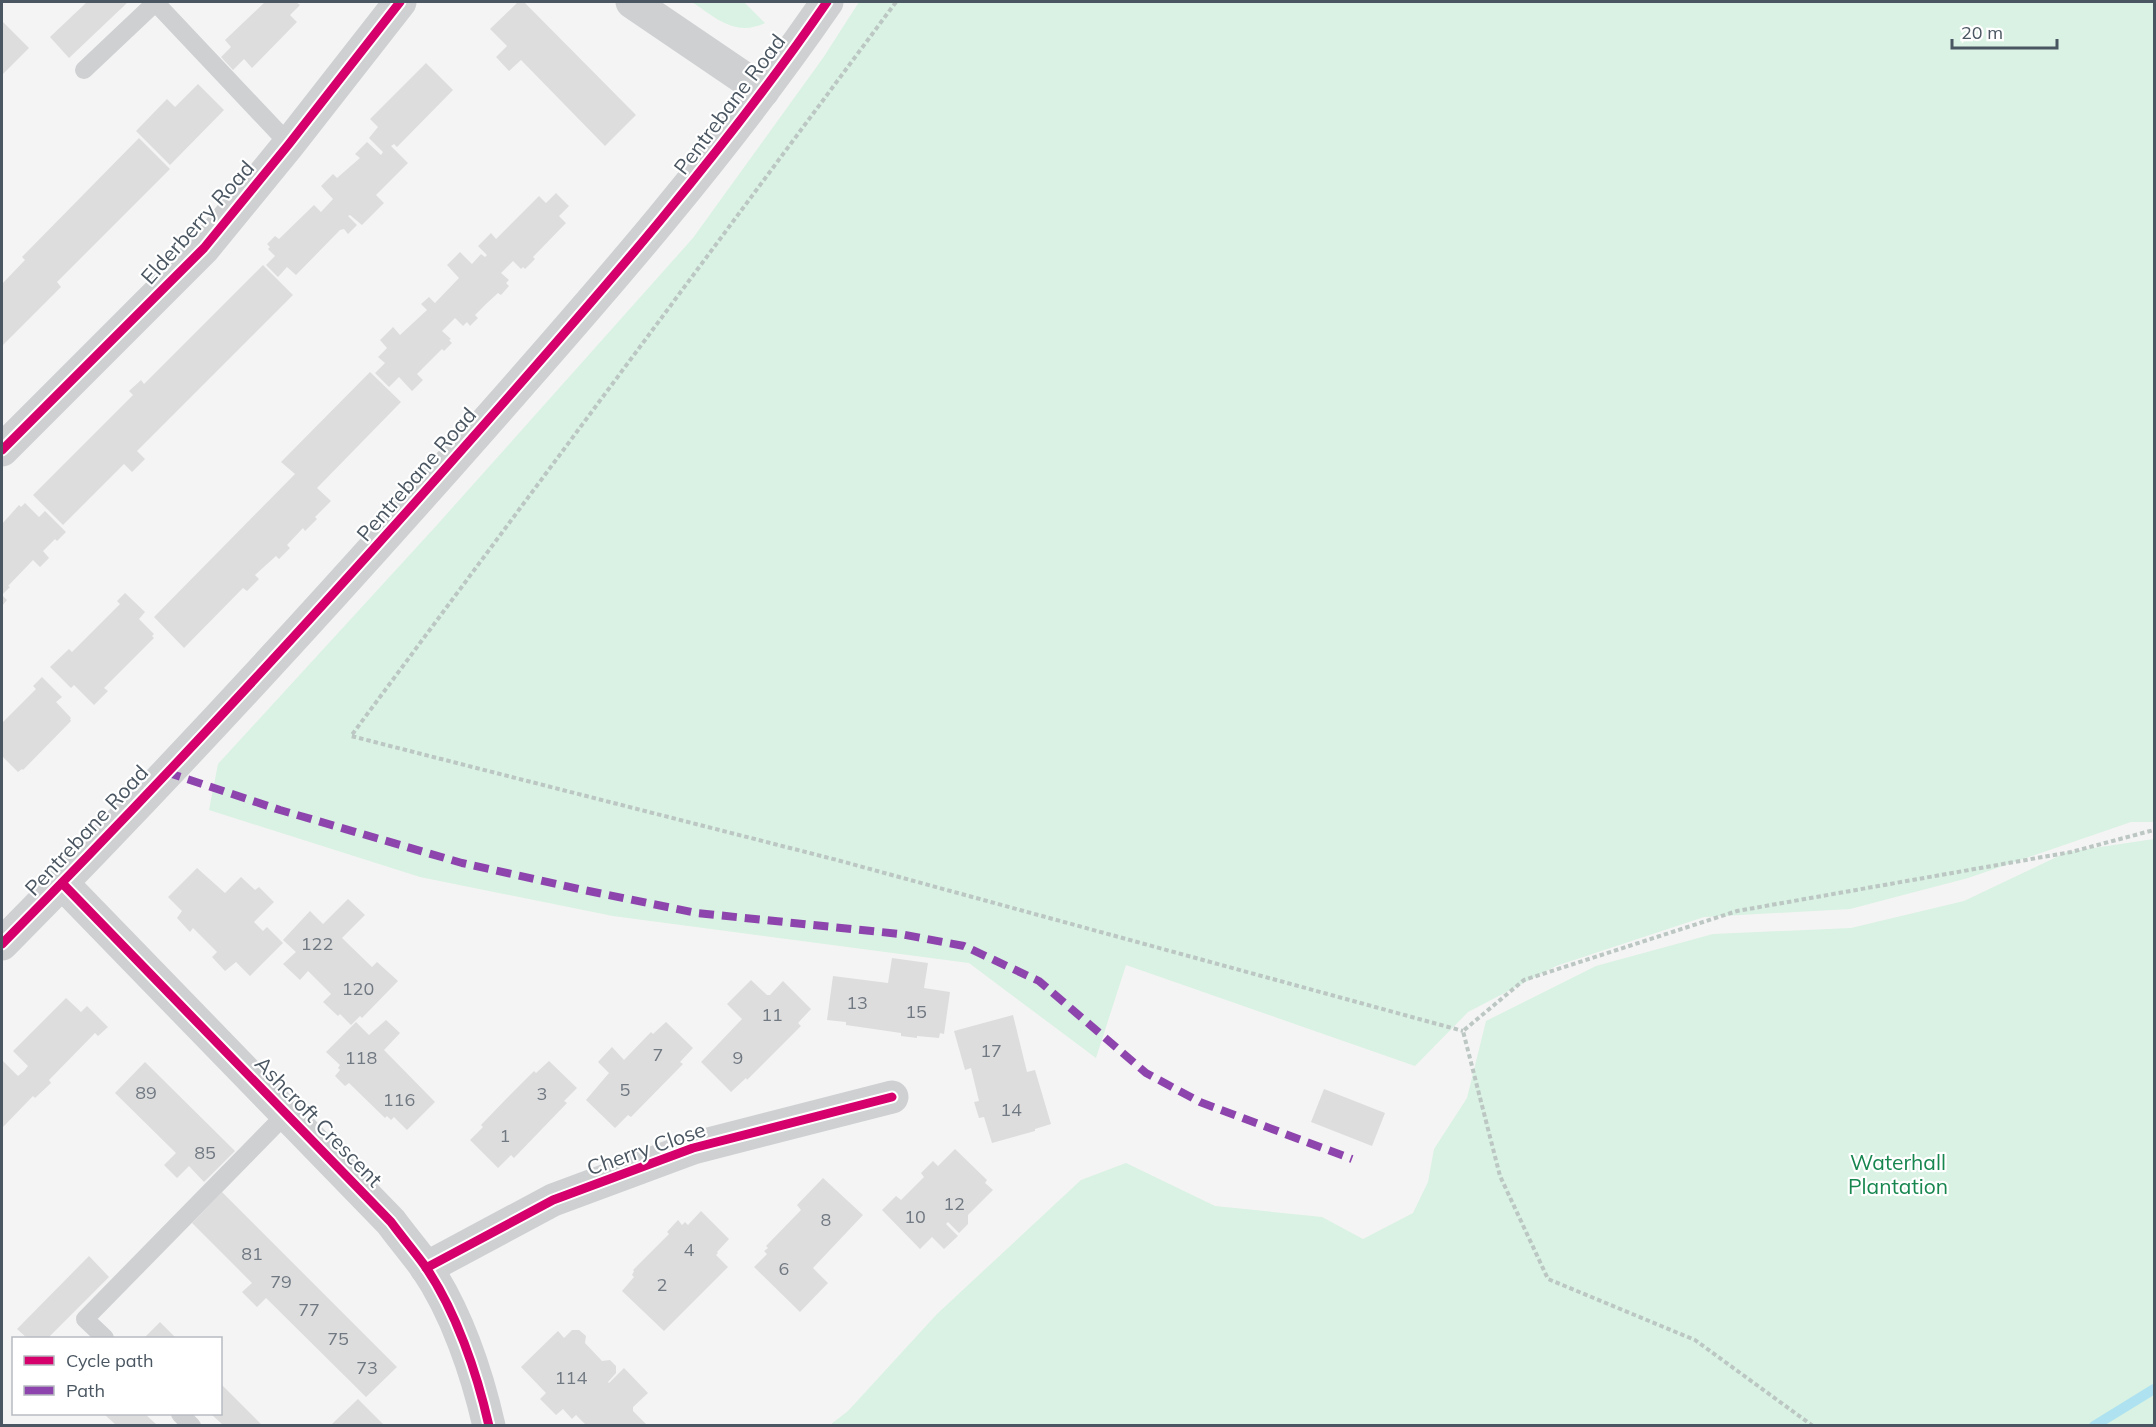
<svg xmlns="http://www.w3.org/2000/svg" width="2156" height="1427" viewBox="0 0 2156 1427" font-family="Mulish,sans-serif">
  <style>
    .green { fill: #d9f2e3 }
    .lines { fill: none; stroke-linecap: round; stroke-linejoin: round }
    .stream { stroke: #aee2f0; stroke-width: 10 }
    .building { fill: #ddddde }
    .path { stroke: #bcc7c4; stroke-width: 4; stroke-dasharray: 4.5 3; stroke-linecap: butt }
    .lane { stroke: #ced0d2; stroke-width: 18 }
    .street { stroke: #ced0d2; stroke-width: 33 }
    .quiet { stroke: #8e44ad; stroke-width: 8; stroke-dasharray: 15 8; stroke-linecap: butt }
    .cycleway-casing { stroke: #fff; stroke-width: 13 }
    .cycleway { stroke: #d6006c; stroke-width: 9 }
    .labels { text-anchor: middle; dominant-baseline: central; stroke-width: 4.5; stroke-linejoin: round; paint-order: stroke }
    .number-label { font-size: 18px; fill: #707881 }
    .street-label { font-size: 21px; fill: #4a5661; stroke: #fff }
    .park-label { font-size: 21px; fill: #17864f; stroke: #fff }
  </style>
  <rect width="100%" height="100%" fill="#f4f4f4"/>
  <!-- green -->
  <g class="green">
    <path d="M692 2H744L765 23C735 37 716 18 692 2Z"/>
    <polygon points="859,2 2154,2 2154,822 2131,822 1968,878 1850,909 1704,917 1556,966 1468,1012 1415,1066 1126,965 1096,1058 969,963 613,916 420,877 209,810 218,764 437,525 693,238 823,58"/>
    <polygon points="2154,839 2154,1425 830,1425 848,1411 937,1314 1081,1180 1126,1163 1215,1206 1322,1217 1363,1239 1413,1213 1428,1182 1434,1149 1467,1098 1486,1021 1596,966 1713,934 1851,928 1964,901 2067,852"/>
  </g>
  <g class="lines">
    <!-- stream -->
    <polyline class="stream" points="2094,1426 2154,1389"/>
  </g>
  <!-- building -->
  <g class="building">
    <polygon points="87,2 128,2 69,58 50,37"/>
    <polygon points="265,2 296,2 300,5 290,15 297,22 252,68 244,59 233,70 221,57 231,47 225,40"/>
    <polygon points="518,2 524,2 636,115 605,146 521,60 509,71 496,57 507,46 490,29"/>
    <polygon points="2,21 29,48 2,75"/>
    <polygon points="426,63 453,90 397,147 394,144 391,146 408,163 376,195 384,203 362,225 350,215 348,216 357,225 348,234 344,229 340,230 296,275 287,267 278,277 266,265 275,256 268,249 270,247 267,244 275,236 279,239 314,205 321,212 333,199 321,186 333,174 337,178 360,158 355,154 367,142 381,155 383,152 369,138 378,127 370,119"/>
    <polygon points="198,84 224,110 170,165 136,131 167,99 175,107"/>
    <polygon points="139,138 170,169 57,282 61,287 2,346 2,284 25,260 22,257"/>
    <polygon points="556,193 569,206 559,216 566,223 533,257 535,259 525,269 523,267 521,269 513,261 501,273 509,280 506,283 509,286 501,295 498,293 486,304 475,315 478,318 470,326 467,322 463,326 455,318 442,331 451,339 449,340 452,343 444,351 442,349 417,374 423,380 412,391 399,377 389,387 375,373 385,363 378,357 387,348 380,340 393,327 400,335 427,310 421,304 429,297 435,303 459,278 447,265 460,252 472,264 481,254 485,257 487,255 478,246 491,233 496,239 539,196 546,203"/>
    <polygon points="263,265 293,295 137,451 145,459 132,472 124,464 63,525 33,495 133,395 129,391 141,380 144,384"/>
    <polygon points="370,372 401,402 317,488 331,501 315,517 317,519 305,531 303,528 287,545 290,548 279,559 276,556 255,575 259,579 247,591 243,588 184,648 154,617 295,474 281,462"/>
    <polygon points="25,503 39,517 45,511 66,532 57,541 55,539 43,551 49,558 40,567 33,560 8,586 10,587 2,595 7,600 2,606 2,524 19,505 21,507"/>
    <polygon points="125,593 145,612 139,619 154,634 152,636 154,638 104,688 108,691 94,705 74,685 71,688 50,667 69,649 72,652 120,604 117,601"/>
    <polygon points="42,677 62,697 56,702 71,718 70,719 71,721 23,770 22,769 18,772 3,757 2,758 2,723 36,689 33,686"/>
    <polygon points="197,868 225,893 241,877 255,890 259,887 274,902 254,922 263,931 267,927 283,943 250,976 236,962 225,971 212,957 217,952 193,928 190,932 177,918 182,911 168,897"/>
    <polygon points="348,899 365,915 342,938 372,967 377,962 398,981 362,1018 360,1016 351,1025 340,1014 338,1016 323,1002 331,994 308,971 300,980 283,964 296,952 283,940 310,911 323,924"/>
    <polygon points="892,958 928,963 924,988 950,992 944,1034 940,1033 939,1038 917,1036 917,1038 901,1036 901,1033 846,1025 846,1022 827,1020 833,976 888,983"/>
    <polygon points="751,980 767,995 770,995 783,981 811,1009 798,1023 801,1026 747,1080 746,1078 731,1092 701,1062 742,1019 727,1004"/>
    <polygon points="66,998 81,1012 87,1006 108,1027 98,1036 95,1033 49,1080 51,1083 35,1098 33,1096 2,1128 2,1060 18,1076 24,1071 28,1066 13,1051"/>
    <polygon points="1013,1015 1027,1072 1035,1070 1051,1124 1035,1129 1035,1131 992,1143 984,1117 979,1118 974,1102 979,1101 971,1068 965,1070 954,1031"/>
    <polygon points="386,1020 400,1033 384,1050 435,1102 407,1130 394,1117 391,1120 387,1116 385,1118 349,1083 345,1086 335,1076 340,1070 338,1068 340,1065 326,1052 356,1022 369,1035"/>
    <polygon points="666,1022 693,1048 680,1062 683,1064 631,1117 628,1115 615,1128 586,1100 609,1073 598,1062 612,1047 624,1060 651,1032 653,1034"/>
    <polygon points="549,1061 577,1088 564,1101 567,1103 514,1158 511,1155 498,1168 470,1140 483,1127 481,1125 507,1098 534,1071 536,1073"/>
    <polygon points="145,1062 235,1151 204,1182 189,1166 177,1178 164,1165 176,1153 115,1093"/>
    <polygon points="1324,1089 1385,1113 1372,1146 1311,1122"/>
    <polygon points="955,1149 987,1180 985,1183 993,1190 968,1215 968,1224 959,1233 948,1222 946,1224 958,1236 944,1249 932,1237 920,1249 882,1210 896,1196 901,1200 924,1177 921,1173 933,1161 938,1166"/>
    <polygon points="823,1178 863,1215 813,1268 828,1283 800,1312 754,1267 767,1254 764,1251 768,1248 766,1246 801,1210 797,1205"/>
    <polygon points="222,1192 397,1367 366,1397 266,1298 257,1307 242,1292 252,1283 192,1223"/>
    <polygon points="701,1211 729,1239 717,1252 718,1253 716,1255 728,1267 664,1331 622,1291 634,1277 632,1275 634,1271 633,1270 669,1234 667,1232 678,1220 682,1225 685,1222 688,1225"/>
    <polygon points="89,1256 109,1277 48,1338 27,1338 17,1329"/>
    <polygon points="160,1322 176,1338 144,1338"/>
    <polygon points="572,1330 579,1330 586,1336 585,1343 602,1361 610,1360 616,1366 616,1373 608,1382 609,1383 624,1368 648,1393 633,1407 633,1411 646,1424 645,1425 586,1425 576,1415 572,1419 563,1409 556,1415 540,1399 546,1393 521,1367 558,1331 564,1338"/>
    <polygon points="220,1383 261,1424 259,1425 223,1425 211,1414 220,1414"/>
    <polygon points="358,1399 384,1425 331,1425"/>
    <polygon points="104,1414 145,1414 157,1425 116,1425"/>
  </g>
  <g class="lines">
    <!-- path -->
    <g class="path">
      <polyline points="896,2 351,736 837,860 1463,1031"/>
      <polyline points="1813,1426 1695,1340 1548,1279 1500,1176 1463,1031 1524,980 1737,911 2071,852 2154,830"/>
    </g>
    <!-- lane -->
    <g class="lane">
      <polyline points="155,2 289,144"/>
      <polyline points="84,70 156,2"/>
      <polyline points="105,1338 85,1319 287,1113"/>
      <polyline points="180,1414 192,1426"/>
    </g>
    <!-- street -->
    <g class="street">
      <polyline points="632,2 763,91"/>
      <polyline points="2,450 204,248 289,144 400,2"/>
      <path d="M62 883 391 1222C402 1237 414 1251 425 1266 456 1311 477 1373 489 1426"/>
      <path d="M2 944C167 777 327 603 482 427 603 290 723 153 827 2"/>
      <polyline points="426,1268 553,1200 693,1148 892,1097"/>
    </g>
    <!-- quiet -->
    <polyline class="quiet" points="166,772 280,810 462,863 579,889 697,913 900,934 964,946 1039,981 1146,1073 1200,1102 1352,1159"/>
    <defs>
      <g id="cycleway">
        <polyline points="2,450 204,248 289,144 400,2"/>
        <path d="M62 883 391 1222C402 1237 414 1251 425 1266 456 1311 477 1373 489 1426"/>
        <path d="M2 944C167 777 327 603 482 427 603 290 723 153 827 2"/>
        <polyline points="426,1268 553,1200 693,1148 892,1097"/>
      </g>
    </defs>
    <!-- cycleway casing -->
    <use href="#cycleway" class="cycleway-casing"/>
    <!-- cycleway -->
    <use href="#cycleway" class="cycleway"/>
  </g>
  <g class="labels">
    <!-- number labels -->
    <g class="number-label">
      <text x="317" y="943">122</text>
      <text x="358" y="988">120</text>
      <text x="857" y="1002">13</text>
      <text x="916" y="1011">15</text>
      <text x="772" y="1014">11</text>
      <text x="991" y="1050">17</text>
      <text x="658" y="1054">7</text>
      <text x="361" y="1057">118</text>
      <text x="738" y="1057">9</text>
      <text x="625" y="1089">5</text>
      <text x="146" y="1092">89</text>
      <text x="542" y="1093">3</text>
      <text x="399" y="1099">116</text>
      <text x="1011" y="1109">14</text>
      <text x="505" y="1135">1</text>
      <text x="205" y="1152">85</text>
      <text x="954" y="1203">12</text>
      <text x="915" y="1216">10</text>
      <text x="826" y="1219">8</text>
      <text x="689" y="1249">4</text>
      <text x="252" y="1253">81</text>
      <text x="784" y="1268">6</text>
      <text x="281" y="1281">79</text>
      <text x="662" y="1284">2</text>
      <text x="309" y="1309">77</text>
      <text x="338" y="1338">75</text>
      <text x="367" y="1367">73</text>
      <text x="571" y="1377">114</text>
    </g>
    <!-- street labels -->
    <g class="street-label">
      <text transform="translate(729 104) rotate(-53)">Pentrebane Road</text>
      <text transform="translate(197 222) rotate(-48)">Elderberry Road</text>
      <text transform="translate(416 474) rotate(-49)">Pentrebane Road</text>
      <text transform="translate(86 830) rotate(-47)">Pentrebane Road</text>
      <text transform="translate(319 1121) rotate(46)">Ashcroft Crescent</text>
      <text transform="translate(646 1148) rotate(-19)">Cherry Close</text>
    </g>
    <!-- park labels -->
    <g class="park-label">
      <text x="1898" y="1162">Waterhall<tspan x="1898" dy="24">Plantation</tspan></text>
    </g>
  </g>
  <!-- border -->
  <rect width="2156" height="1427" fill="none" stroke="#4a5661" stroke-width="6"/>
  <!-- legend -->
  <rect x="12" y="1337" width="210" height="78" fill="#ffffff" stroke="#b7bbc0" stroke-width="1.5"/>
  <rect x="24" y="1356" width="30" height="9" fill="#d6006c" stroke="#b7bbc0" stroke-width="1.5"/>
  <text x="66" y="1367" font-size="18" fill="#4a5661">Cycle path</text>
  <rect x="24" y="1386" width="30" height="9" fill="#8e44ad" stroke="#b7bbc0" stroke-width="1.5"/>
  <text x="66" y="1397" font-size="18" fill="#4a5661">Path</text>
  <!-- scale -->
  <path d="M1952 39v9h105v-9" fill="none" stroke="#4a5661" stroke-width="3"/>
  <text x="1961" y="39" font-size="18" fill="#4a5661" stroke="#ffffff" stroke-width="4.5" paint-order="stroke">20 m</text>
</svg>
